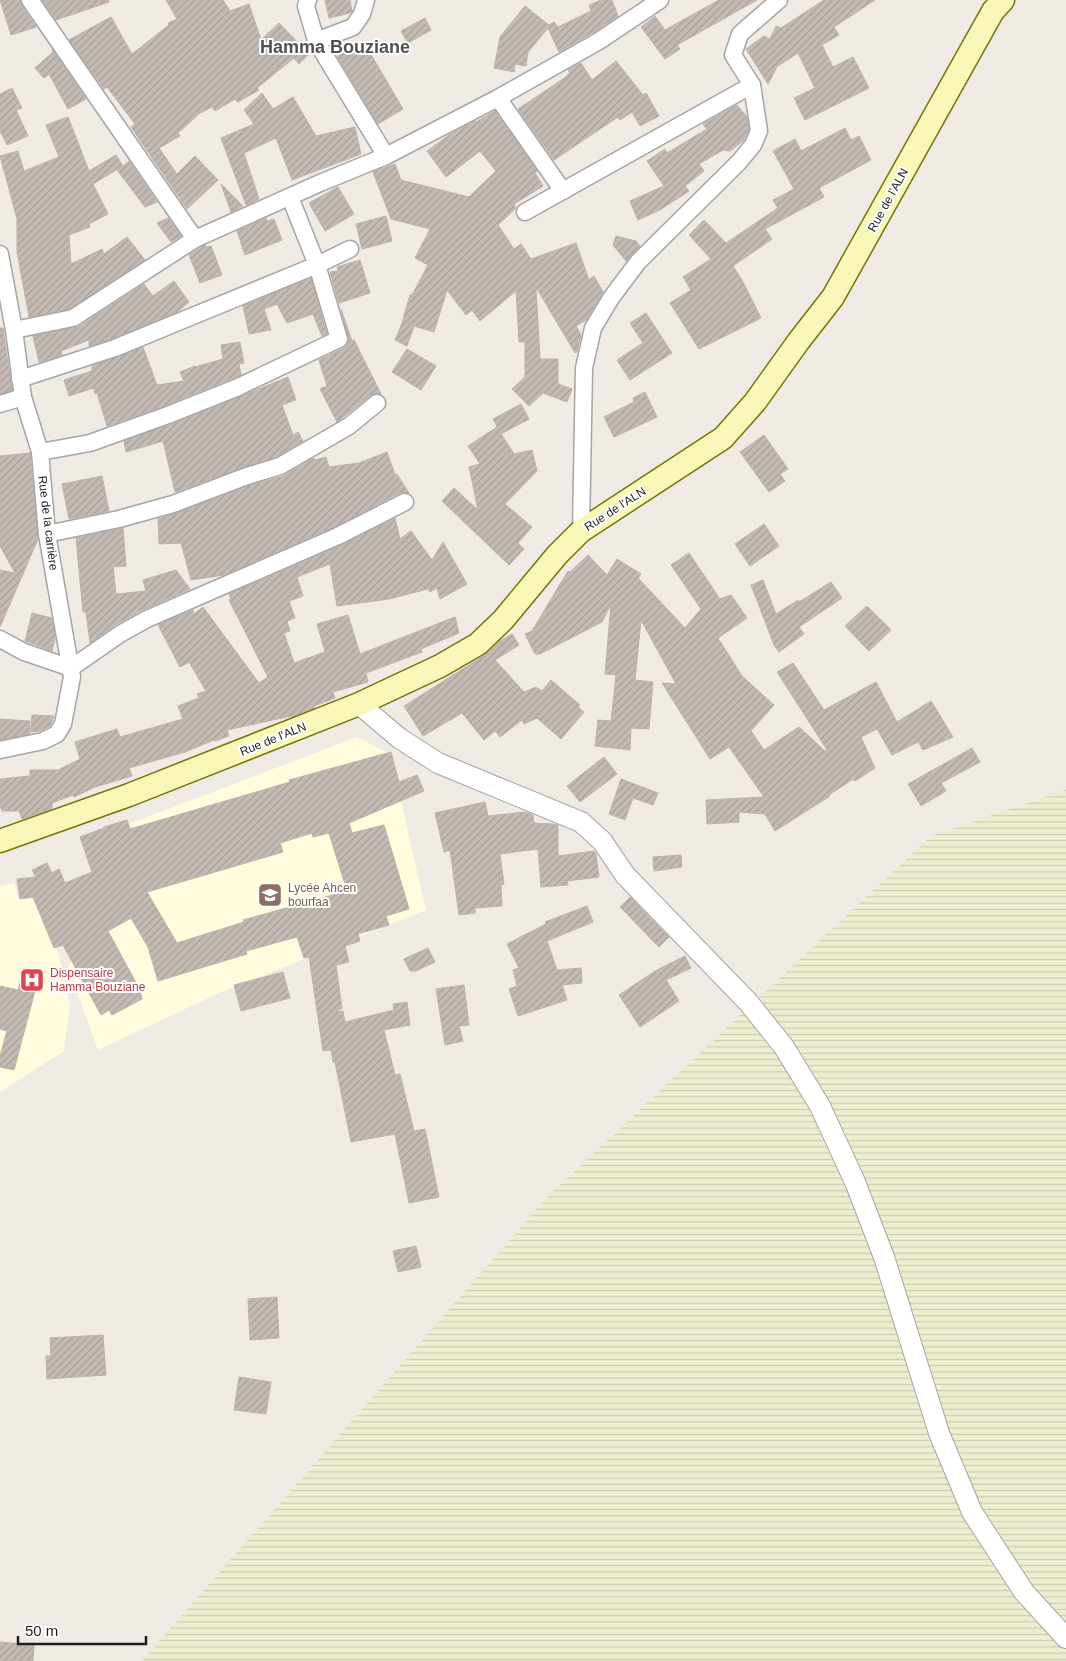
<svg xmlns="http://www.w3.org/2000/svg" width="1066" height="1661" viewBox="0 0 1066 1661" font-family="Helvetica,sans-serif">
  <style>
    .education { fill: #fffcdd }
    .farmland { fill: url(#farmland-rules) }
    .building { fill: url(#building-hatch); stroke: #c1b0a7; fill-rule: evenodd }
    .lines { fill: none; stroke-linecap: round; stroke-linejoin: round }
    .minor-casing { stroke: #a5a5a5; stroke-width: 19 }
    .tertiary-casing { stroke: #a5a5a5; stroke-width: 22 }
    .secondary-casing { stroke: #737605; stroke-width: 25 }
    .minor { stroke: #fff; stroke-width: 16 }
    .tertiary { stroke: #fff; stroke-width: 20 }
    .secondary { stroke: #f9f7b8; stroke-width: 22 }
    .labels { text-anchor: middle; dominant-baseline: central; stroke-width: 4; stroke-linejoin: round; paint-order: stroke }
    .street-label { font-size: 12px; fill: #1e1e1e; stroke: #fff }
    .education-label { font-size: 12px; fill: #785e54; stroke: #fff; text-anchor: start }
    .health-label { font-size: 12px; fill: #be3a42; stroke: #fff; text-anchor: start }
    .district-label { font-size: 18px; font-weight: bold; fill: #515151; stroke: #fff }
  </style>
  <defs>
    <pattern id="farmland-rules" width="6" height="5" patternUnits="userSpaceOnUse" patternTransform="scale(1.25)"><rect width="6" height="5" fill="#eeeecf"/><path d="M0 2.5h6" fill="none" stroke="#ccccb1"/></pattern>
    <pattern id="building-hatch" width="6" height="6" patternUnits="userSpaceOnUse" patternTransform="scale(1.25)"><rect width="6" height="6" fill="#c4bab4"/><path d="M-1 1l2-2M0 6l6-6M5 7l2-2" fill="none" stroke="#a89f9a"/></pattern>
  </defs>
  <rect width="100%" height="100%" fill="#efebe4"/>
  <!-- education -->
  <g class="education">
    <polygon points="357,737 390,754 426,910 219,993 98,1050 68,967 128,879 121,827"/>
    <polygon points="14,883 18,898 39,893 59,956 70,1005 64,1051 0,1092 0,886"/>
  </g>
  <!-- farmland -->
  <polygon class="farmland" points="1066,790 1066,1661 142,1661 549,1195 931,836"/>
  <!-- building -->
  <g class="building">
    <polygon points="0,0 20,0 22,6 36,27 11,35"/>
    <polygon points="42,0 109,0 109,2 56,20"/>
    <polygon points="166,0 223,0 230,11 249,4 261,40 279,23 309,54 299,64 294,58 257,88 259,90 238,102 235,99 215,111 212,107 200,113 178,133 180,136 159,148 177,174 195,156 218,180 187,209 131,127 135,124 107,87 104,89 69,40 111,17 132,54 169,25 168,23 177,19"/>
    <polygon points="325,0 350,0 352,11 350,13 329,18"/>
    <polygon points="601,0 612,0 618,16 594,32 559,52 548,28 528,52 526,66 515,64 514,72 494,68 500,37 525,6 549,25 554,22 558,27 591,11 589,5"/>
    <polygon points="719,0 757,0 677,45 680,49 665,59 641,27 655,16 665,30"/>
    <polygon points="824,0 875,0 834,27 839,35 822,45 833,67 853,57 869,88 805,120 794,98 815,88 798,53 778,66 778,65 768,84 746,49 764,36 770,39 776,26 781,28"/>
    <polygon points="425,18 431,30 408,43 401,31"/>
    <polygon points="363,41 403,109 378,124 337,56"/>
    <polygon points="52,49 86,99 68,109 49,74 44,78 35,68 53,52"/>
    <polygon points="616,61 643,95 646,93 659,116 640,126 632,112 620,120 618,117 554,160 518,109 563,79 570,73 568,70 581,63 592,80"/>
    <polygon points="12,88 22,108 16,110 28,136 7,145 0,131 0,94"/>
    <polygon points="262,93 273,109 293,97 316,136 355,127 361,154 292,180 276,138 244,153 259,199 246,205 221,138 254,124 244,110"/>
    <polygon points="737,105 747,117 749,130 744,140 730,151 723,150 699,164 704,171 685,186 689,191 660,210 638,220 630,201 664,186 647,161 665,149 667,153 707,129 703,124"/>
    <polygon points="495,111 537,171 535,173 543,186 514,204 516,208 498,225 514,249 521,244 531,259 576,243 589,280 594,276 603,292 586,320 576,326 581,335 577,352 575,353 536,287 540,359 558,359 558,384 572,389 567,402 543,393 529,406 512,389 525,377 525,342 519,342 516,291 480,321 472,310 466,315 447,290 434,332 414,326 407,346 395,340 402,323 410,295 412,295 428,265 415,258 430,229 391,219 373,172 395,164 401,180 469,197 496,171 480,151 446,177 427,151 449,135 475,121 476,122"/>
    <polygon points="68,117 89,171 116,155 123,166 129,161 157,202 145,207 117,170 121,167 93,184 108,214 89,224 90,227 69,235 71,264 102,249 104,254 127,237 145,260 69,309 29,317 17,252 17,219 0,156 18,151 24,171 59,157 46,125"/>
    <polygon points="845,128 851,140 859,136 871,160 819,188 824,197 765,229 772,239 733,266 742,280 761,318 699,349 670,303 691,290 683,277 711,259 689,235 704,220 726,243 778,208 773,200 794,189 773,151 795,139 801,151"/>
    <polygon points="221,184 243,206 231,212"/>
    <polygon points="338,187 354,214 325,231 309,203"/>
    <polygon points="386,216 392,241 362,249 356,224"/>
    <polygon points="168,218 181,236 171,242 157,223"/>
    <polygon points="266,218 267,221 274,219 282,240 245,255 237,231"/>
    <polygon points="616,236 636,241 640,246 626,261 613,245"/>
    <polygon points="205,245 207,247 211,246 222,275 200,283 189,255"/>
    <polygon points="360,260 370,293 339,303 330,272 338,271 337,267"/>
    <polygon points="311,278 327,334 322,336 313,314 287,323 277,304 264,309 271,330 249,334 243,306"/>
    <polygon points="174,281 189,302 177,312 112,339 89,346 89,340 61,351 62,355 39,362 33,336 78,327 144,284 153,296"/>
    <polygon points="341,309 352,341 354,340 381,394 376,393 371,395 337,422 320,389 327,386 319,360 344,348 349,341"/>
    <polygon points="646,313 672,353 630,380 617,360 643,343 630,323"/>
    <polygon points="0,328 3,328 12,390 0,394"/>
    <polygon points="240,342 244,363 239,364 241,375 164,406 107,426 97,393 95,394 94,388 69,396 64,380 92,371 92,366 143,347 157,385 184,381 180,372 195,366 195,367 223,359 221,345"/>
    <polygon points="407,349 436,366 421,390 392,372"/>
    <polygon points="288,377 296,400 282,405 293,435 298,432 303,441 276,457 244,467 175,492 163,441 126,452 124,441 172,424"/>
    <polygon points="645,392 657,417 614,437 604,417 634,402 633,398"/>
    <polygon points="521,404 529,419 501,434 493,419"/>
    <polygon points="497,427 514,454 532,450 537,471 505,504 532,527 518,543 524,549 509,565 442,501 454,488 478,510 469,467 480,464 468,446"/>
    <polygon points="764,435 788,469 780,474 785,481 769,492 740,452"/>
    <polygon points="387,452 395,475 397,474 409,493 400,493 334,527 224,575 191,580 181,543 159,544 158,519 177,513 250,485 283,476 314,458 315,460 326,457 329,467 359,463"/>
    <polygon points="30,453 38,539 0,627 0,570 15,573 0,546 0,456"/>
    <polygon points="102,476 109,511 69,519 62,484"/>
    <polygon points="395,518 400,539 411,531 432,560 443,542 467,584 440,599 437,588 430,592 428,589 389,599 337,606 330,564 297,577 303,596 289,601 295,618 287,621 290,631 284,633 294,663 325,652 317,624 348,615 360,654 455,617 459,633 421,649 422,652 366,673 368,682 333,692 335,698 314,706 314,708 291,717 291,716 227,730 229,736 215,741 214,740 185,752 129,768 132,776 95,787 74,797 73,795 52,803 52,809 22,819 19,811 2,811 0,805 0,779 30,776 30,770 58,770 80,759 75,742 117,729 120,737 183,719 178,706 199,698 197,694 206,691 189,662 180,667 158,625 193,610 194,614 203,607 259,683 268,677 229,600 231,599 229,594 342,545"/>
    <polygon points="764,524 779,546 750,566 735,544"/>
    <polygon points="123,528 126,566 113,567 116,594 146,591 143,580 176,570 190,589 142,610 115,625 90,643 86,612 83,612 76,538"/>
    <polygon points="689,553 720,599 731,595 747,618 718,638 742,676 774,705 751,731 764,750 799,727 825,751 827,750 777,672 793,663 824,710 876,682 897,722 931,701 953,737 923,750 918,742 892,755 877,729 861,737 875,768 855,781 853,779 829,795 830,796 775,831 765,814 739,812 739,822 707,824 706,800 764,797 729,747 710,759 662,683 676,684 641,620 635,680 653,682 649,729 631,728 630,750 595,746 598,720 611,721 616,675 605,674 611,604 602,622 540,654 535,654 525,634 532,631 568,571 570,572 588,555 607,575 617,559 641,574 638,578 685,628 701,609 671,565"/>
    <polygon points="763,580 776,614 798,600 799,602 831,582 842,598 799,627 804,634 779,652 774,645 751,585"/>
    <polygon points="867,606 891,630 869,651 845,626"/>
    <polygon points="32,613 52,618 55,639 52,651 25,641"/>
    <polygon points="512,634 519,645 495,660 524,692 536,687 542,691 551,680 580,705 578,707 584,712 561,739 537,718 524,724 522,720 500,737 495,731 484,740 462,713 423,736 404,706 485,655 500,641"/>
    <polygon points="32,715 54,716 50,726 40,731 31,732"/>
    <polygon points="0,719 30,721 30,734 0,740"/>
    <polygon points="972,748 980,762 941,783 946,791 921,806 908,784"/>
    <path d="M391 752 399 782 417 775 424 791 349 823 352 833 384 825 409 909 386 916 389 925 358 934 360 941 345 946 349 962 336 965 342 1008 335 1012 343 1011 345 1022 394 1010 393 1004 407 1002 410 1025 384 1030 395 1075 400 1074 414 1131 425 1129 439 1197 409 1203 395 1134 351 1142 335 1062H333L331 1050 323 1051 309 957 304 958 297 937 246 951 247 954 158 981 148 947 131 918 108 931 140 990 142 999 112 1015 109 1010 101 1015 63 945 54 948 33 897 20 899 17 879 36 877 32 870 47 863 52 873 59 869 65 883 92 872 80 837 104 828V827L127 820 130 829 290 782 289 780ZM312 833 313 837 329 833 347 891 243 920 244 922 177 943 147 892 283 852 280 843Z"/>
    <polygon points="604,757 617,774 580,802 567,786"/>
    <polygon points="621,779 658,793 653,805 633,798 625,820 609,814"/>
    <polygon points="485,802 488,816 525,812 533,815 534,823 553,824 558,825 558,856 594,851 596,854 599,877 567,881 568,885 541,887 538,849 500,854 504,884 501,885 502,906 475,908 475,913 459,915 450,850 444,852 435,813"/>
    <polygon points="681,855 682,867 654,871 653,857"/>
    <polygon points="630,897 669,937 659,947 620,907"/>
    <polygon points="587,906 593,922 547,941 557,970 581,968 582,983 562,985 567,1000 518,1016 509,989 517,986 513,970 519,968 507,944 546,924 545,922"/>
    <polygon points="428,948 435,962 416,971 410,971 404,959"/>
    <polygon points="685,956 691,968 666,980 679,1001 640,1027 619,995 655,971"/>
    <polygon points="24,968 40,972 14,1070 0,1067 0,1056 7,1031 0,1029 0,986 18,990"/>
    <polygon points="283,972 290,998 241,1011 234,985"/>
    <polygon points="464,985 469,1025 459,1026 463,1041 445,1045 436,989"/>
    <polygon points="416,1246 421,1267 398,1272 393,1251"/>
    <polygon points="277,1297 279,1338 250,1340 248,1299"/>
    <polygon points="103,1335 106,1375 47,1379 46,1356 51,1356 50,1338"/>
    <polygon points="239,1377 271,1382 266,1414 234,1410"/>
    <polygon points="0,1642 34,1645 33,1661 0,1661"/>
  </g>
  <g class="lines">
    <defs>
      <g id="minor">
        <polyline points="30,0 195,239"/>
        <polyline points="308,0 306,6 316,41 386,156"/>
        <polyline points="316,41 353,27 362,14 366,0"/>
        <polyline points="498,98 563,191"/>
        <polyline points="525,212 752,85"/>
        <polyline points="0,254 14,330 23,397 40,452 47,534 72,677 63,724 57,734 43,741 0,750"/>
        <polyline points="14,330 73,318 195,239 320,183 386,156 498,98 599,41 660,0"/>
        <polyline points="20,379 115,348 317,265 350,249"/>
        <polyline points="0,404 23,397"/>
        <polyline points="40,452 90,443 168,415 236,388 339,339 317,265 290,197"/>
        <polyline points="581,531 584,368 593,328 611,298 638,262 739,162 753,145 759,131 752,85 733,55 740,34 779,0"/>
        <polyline points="47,534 119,519 173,504 247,476 280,466 349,426 377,403"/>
        <polyline points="0,639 24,652 71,668 120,634 147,619 338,536 405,502"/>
      </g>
      <polyline id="tertiary" points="359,704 399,738 438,763 581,822 602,841 625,875 748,1002 784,1047 820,1106 855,1182 884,1257 939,1433 972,1512 1024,1592 1066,1638"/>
      <polyline id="secondary" points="0,841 129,795 359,704 440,666 478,644 503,620 557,555 581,531 723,438 755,402 798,342 833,297 993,11 1003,0"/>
    </defs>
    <!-- minor casing -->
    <use href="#minor" class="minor-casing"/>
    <!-- tertiary casing -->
    <use href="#tertiary" class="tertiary-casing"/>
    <!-- secondary casing -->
    <use href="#secondary" class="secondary-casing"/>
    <!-- minor -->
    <use href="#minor" class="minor"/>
    <!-- tertiary -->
    <use href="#tertiary" class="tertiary"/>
    <!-- secondary -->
    <use href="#secondary" class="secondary"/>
  </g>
  <!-- icons -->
  <defs>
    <symbol id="school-square" viewBox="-11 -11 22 22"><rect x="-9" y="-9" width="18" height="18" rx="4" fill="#8d6e63" stroke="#fff"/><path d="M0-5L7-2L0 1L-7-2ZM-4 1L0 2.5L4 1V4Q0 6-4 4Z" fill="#fff"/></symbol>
    <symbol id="hospital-square" viewBox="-11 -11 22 22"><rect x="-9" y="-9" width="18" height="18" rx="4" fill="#e0444e" stroke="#fff"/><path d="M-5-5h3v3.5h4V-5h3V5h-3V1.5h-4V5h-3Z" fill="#fff"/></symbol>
  </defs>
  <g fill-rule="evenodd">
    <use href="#school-square" x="256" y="881" width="28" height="28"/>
    <use href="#hospital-square" x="18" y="966" width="28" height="28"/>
  </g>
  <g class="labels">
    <!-- street labels -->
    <g class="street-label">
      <text transform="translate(888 200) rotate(-61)">Rue de l'ALN</text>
      <text transform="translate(615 509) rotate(-33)">Rue de l'ALN</text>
      <text transform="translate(48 523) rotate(83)">Rue de la carrière</text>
      <text transform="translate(273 739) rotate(-22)">Rue de l'ALN</text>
    </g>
    <!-- education labels -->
    <g class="education-label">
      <text x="288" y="888">Lycée Ahcen<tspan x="288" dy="14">bourfaa</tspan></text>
    </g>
    <!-- health labels -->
    <g class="health-label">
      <text x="50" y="973">Dispensaire<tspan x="50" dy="14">Hamma Bouziane</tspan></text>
    </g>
    <!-- district labels -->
    <g class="district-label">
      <text x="335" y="47">Hamma Bouziane</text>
    </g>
  </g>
  <!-- scale -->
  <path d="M18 1636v8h128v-8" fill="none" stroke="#1e1e1e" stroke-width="2.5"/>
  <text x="25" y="1636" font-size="15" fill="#1e1e1e" stroke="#ffffff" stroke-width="4" paint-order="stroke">50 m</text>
</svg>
